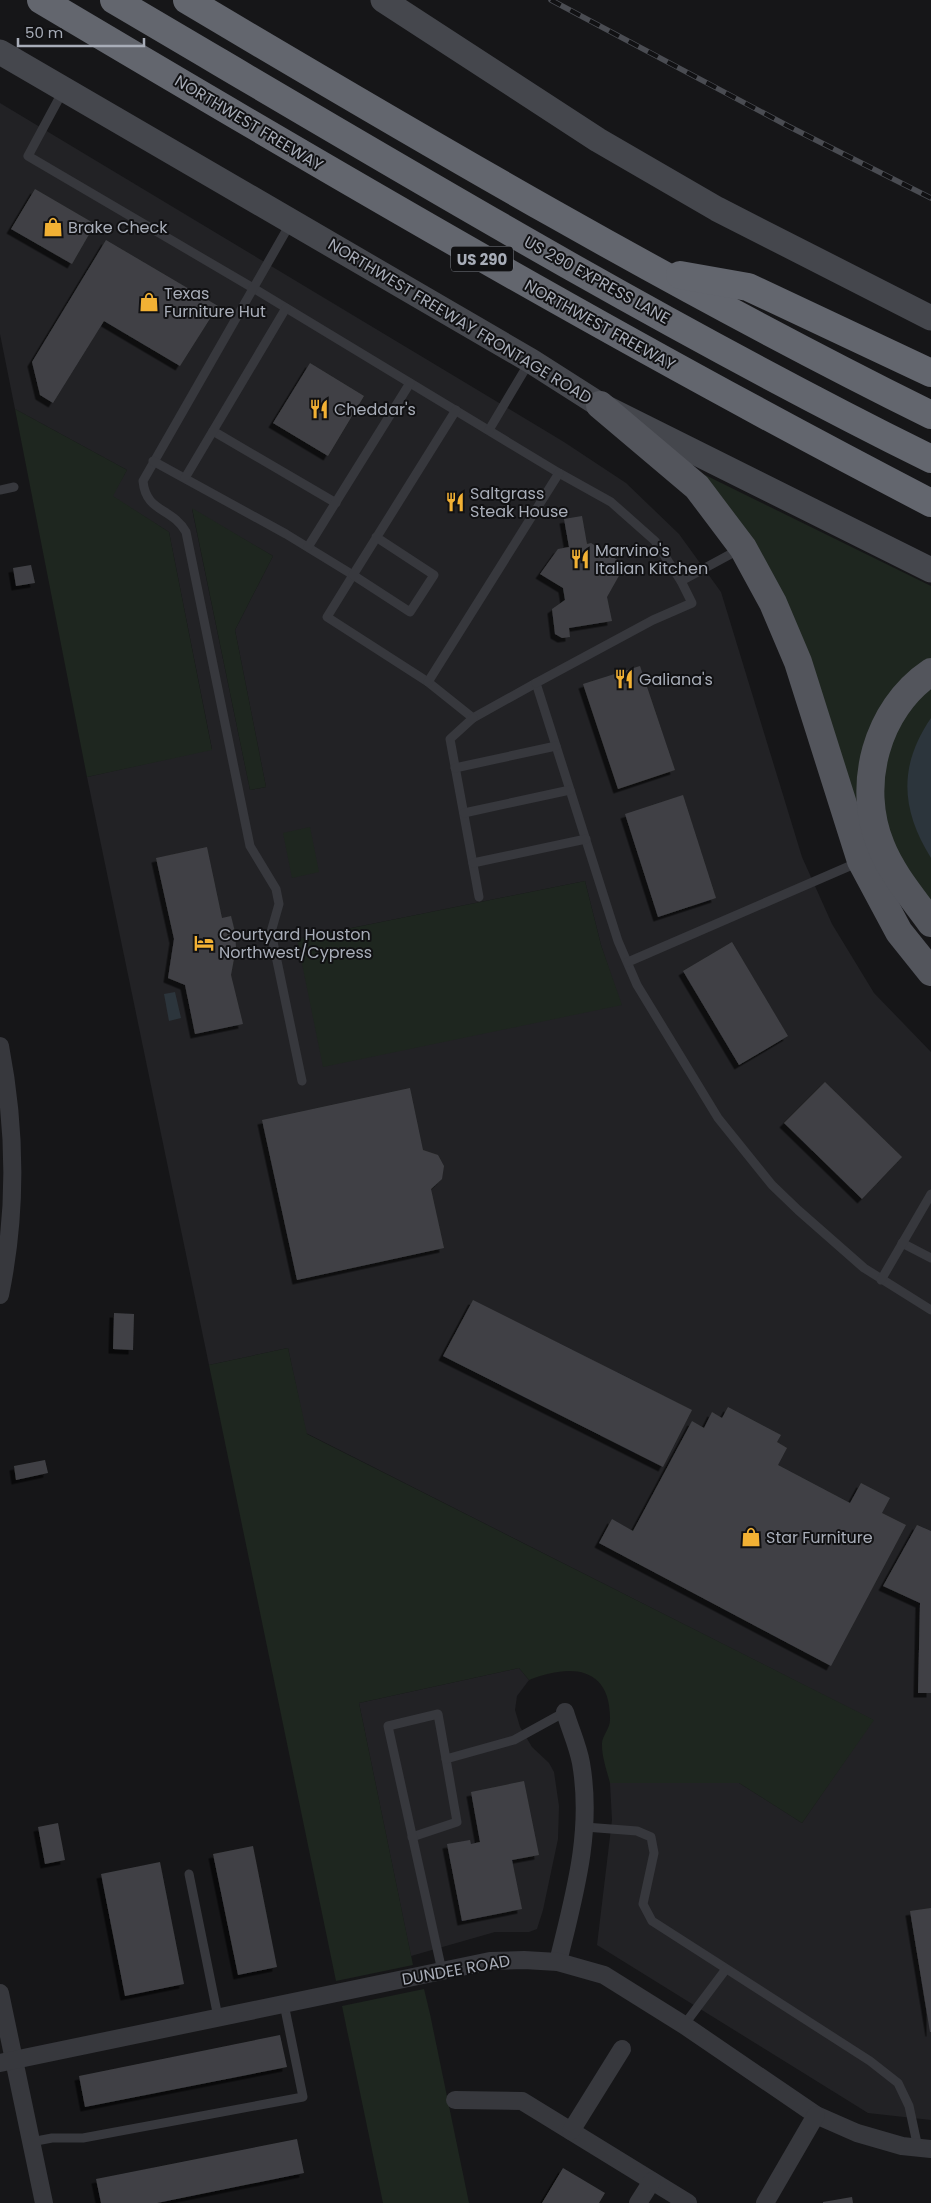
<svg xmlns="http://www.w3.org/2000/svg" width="931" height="2203" viewBox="0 0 931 2203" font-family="Poppins,sans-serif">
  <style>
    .built { fill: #222225; fill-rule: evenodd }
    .green { fill: #1e261f }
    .water { fill: #2c353c }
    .building { fill: #404145; filter: url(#shadow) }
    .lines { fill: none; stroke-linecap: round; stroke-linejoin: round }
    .lane { stroke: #37383d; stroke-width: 9 }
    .street { stroke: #37383d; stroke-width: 18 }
    .secondary { stroke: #45474d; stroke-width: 25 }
    .primary { stroke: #53555c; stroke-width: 28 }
    .highway { stroke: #63666e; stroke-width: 28 }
    .rail-casing { stroke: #4a4c52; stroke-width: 5.5 }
    .rail { stroke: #111113; stroke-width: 4; stroke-dasharray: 11; stroke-linecap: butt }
    .labels { text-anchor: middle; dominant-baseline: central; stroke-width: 4; stroke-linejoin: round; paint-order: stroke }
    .shield { fill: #111113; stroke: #7b7e86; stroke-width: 1 }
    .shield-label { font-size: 15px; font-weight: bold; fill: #a8adb8 }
    .street-label { font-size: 16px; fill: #a8adb8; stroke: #111113 }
    .poi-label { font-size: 16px; fill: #a8adb8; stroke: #111113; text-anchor: start }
  </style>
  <defs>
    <filter id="shadow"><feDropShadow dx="-4.5" dy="4.5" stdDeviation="0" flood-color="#0009"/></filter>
  </defs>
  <rect width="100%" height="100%" fill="#161618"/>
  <!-- built -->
  <g class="built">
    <path d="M0 103 564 442 626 483 679 534 721 592 802 857 832 924 874 993 931 1052V2120L868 2113 597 1945 612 1820 610 1783H739L802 1823 873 1720 306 1433 288 1348 209 1365 87 777 212 749 169 532 112 496 127 470 15 409 0 334ZM192 509 273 556 235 630 266 787 250 790ZM585 881 601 945 621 1005 297 939Z"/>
    <polygon points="519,1668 529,1680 517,1696 515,1710 520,1727 532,1747 549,1763 554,1772 559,1806 558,1839 543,1910 537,1929 529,1932 495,1932 411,1956 359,1703"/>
  </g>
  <!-- green -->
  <g class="green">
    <polygon points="15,409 127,470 113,496 169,532 212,750 87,777"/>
    <polygon points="699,472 931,586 931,663 859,803 853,805"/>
    <polygon points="192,508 273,556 235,630 266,787 250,790"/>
    <polygon points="931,687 931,909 891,845 879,791 889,745 912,704"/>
    <polygon points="310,827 319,872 292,878 283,833"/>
    <polygon points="585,881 601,945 622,1005 323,1067 297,939"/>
    <path d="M288 1348 307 1434 874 1720 802 1823 739 1783H610C607 1771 602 1758 602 1745 601 1737 610 1729 610 1720 611 1665 569 1664 529 1680L519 1668 359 1703 413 1965 336 1981 209 1365Z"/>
    <polygon points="424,1989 430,2014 469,2203 383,2203 342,2006"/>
  </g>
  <!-- water -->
  <g class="water">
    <path d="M931 718V858C901 810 898 766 931 718Z"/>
    <polygon points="175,992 181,1018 169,1021 164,994"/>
  </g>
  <!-- building -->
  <g class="building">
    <polygon points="35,189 95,224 72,264 11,229"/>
    <polygon points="106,240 218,306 180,366 104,321 53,403 40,395 32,362"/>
    <polygon points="310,363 364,396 328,456 273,423"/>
    <polygon points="582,516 587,544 591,543 625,565 607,597 612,621 569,628 570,637 562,638 555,634 552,609 565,600 563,588 540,574 558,549 569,547 564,519"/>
    <polygon points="31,565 35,583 16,586 13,568"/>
    <polygon points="640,666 675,770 618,789 583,684"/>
    <polygon points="683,795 716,898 658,917 625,814"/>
    <polygon points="207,847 222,918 231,916 235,932 236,948 231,975 243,1024 195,1034 185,985 168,978 174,939 156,858"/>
    <polygon points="732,942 788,1036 739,1065 683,971"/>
    <polygon points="825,1082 902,1157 862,1199 784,1123"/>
    <polygon points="410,1088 423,1150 438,1155 444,1166 442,1179 431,1189 444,1248 297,1280 262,1120"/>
    <polygon points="473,1300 692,1410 663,1467 443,1356"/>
    <polygon points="114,1313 134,1314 133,1350 113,1349"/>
    <polygon points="728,1407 781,1435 777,1442 787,1448 778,1465 850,1503 861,1483 890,1498 882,1513 906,1525 831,1666 599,1543 612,1519 633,1531 692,1421 704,1428 712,1412 722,1418"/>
    <polygon points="45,1460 48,1473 16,1480 14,1466"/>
    <polygon points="917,1525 931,1531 931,1693 918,1693 920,1603 883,1586"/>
    <polygon points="524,1781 539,1855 512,1860 522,1909 462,1921 447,1844 470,1840 471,1844 480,1842 471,1792"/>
    <polygon points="58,1823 65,1860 45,1864 38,1827"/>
    <polygon points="253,1846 277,1967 238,1975 213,1854"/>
    <polygon points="160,1862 184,1984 125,1996 101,1874"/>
    <polygon points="931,1908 931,2032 930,2032 910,1911"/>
    <polygon points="280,2035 287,2067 85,2107 79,2076"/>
    <polygon points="297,2139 304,2173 157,2203 101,2203 96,2179"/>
    <polygon points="563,2168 605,2193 599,2203 542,2203"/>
    <polygon points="852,2197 853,2203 823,2203 823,2202"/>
  </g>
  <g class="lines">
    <!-- lane -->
    <g class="lane">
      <polyline points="63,91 28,156 253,288 559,473 611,502 655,541 681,581"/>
      <path d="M290 224 143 481C146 513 172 507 186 532L250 846 276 889 279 904 271 932 302 1081"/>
      <polyline points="489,430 530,361"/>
      <polyline points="213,431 336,503"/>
      <polyline points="153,461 286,534 353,575 327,617 428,682 473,718 536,683 618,941 637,985 718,1118 772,1185 798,1210 864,1268 931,1310"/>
      <polyline points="185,478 286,308"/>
      <polyline points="0,490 14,487"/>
      <polyline points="376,537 434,575 410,612 353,575 456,410"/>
      <polyline points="308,547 410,383"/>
      <polyline points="428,682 559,473"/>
      <polyline points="536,683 653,620 692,603 681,581 740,549"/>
      <polyline points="473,718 450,739 479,897"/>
      <polyline points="455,768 556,746"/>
      <polyline points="464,813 570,790"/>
      <polyline points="473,863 586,839"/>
      <polyline points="628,962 859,862"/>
      <polyline points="902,1243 931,1258"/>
      <polyline points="881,1280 931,1194"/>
      <polyline points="585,1827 637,1831 651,1837 654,1853 643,1904 652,1921 870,2061 898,2083 909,2106 918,2148"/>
      <polyline points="412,1837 457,1822 446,1759"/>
      <polyline points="189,1874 218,2017"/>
      <polyline points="442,1971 388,1726 438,1714 446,1759 514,1740 565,1712"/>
      <polyline points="684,2025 726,1969"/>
      <polyline points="31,2142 52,2138 83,2138 303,2097 284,2004"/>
    </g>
    <!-- street -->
    <g class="street">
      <path d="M0 1046C16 1129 17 1212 0 1295"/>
      <path d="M558 1962C574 1896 593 1832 581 1763 578 1746 570 1729 565 1712"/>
      <polyline points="0,1993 44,2203"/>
      <polyline points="0,2063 490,1961 524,1960 558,1962 604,1975 684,2025 816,2115 857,2133 902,2146 931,2149"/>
      <polyline points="455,2100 522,2101 688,2203"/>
      <polyline points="571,2131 622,2049"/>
      <polyline points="638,2203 652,2181"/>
      <polyline points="765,2203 816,2115"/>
    </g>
    <!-- secondary -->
    <g class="secondary">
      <polyline points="383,0 598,140 717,209 931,318"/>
      <polyline points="0,52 531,361 600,405 931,570"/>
    </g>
    <!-- primary -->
    <g class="primary">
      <polyline points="600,405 697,487 743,548 773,603 798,662 861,861 899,932 931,972"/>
      <path d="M931 672C876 709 856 786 881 846 892 874 913 898 931 923"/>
    </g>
    <!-- highway -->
    <g class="highway">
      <path d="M41 0C334 174 628 346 931 503"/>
      <path d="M114 0C383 158 651 320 931 459"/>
      <path d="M187 0C431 145 677 289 931 415"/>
      <polyline points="680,275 748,287 931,373"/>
    </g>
    <defs>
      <polyline id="rail" points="551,0 788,126 931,198"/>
    </defs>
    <!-- rail casing -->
    <use href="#rail" class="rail-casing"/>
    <!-- rail -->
    <use href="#rail" class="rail"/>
  </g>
  <!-- icons -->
  <defs>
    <symbol id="shop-bare" viewBox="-9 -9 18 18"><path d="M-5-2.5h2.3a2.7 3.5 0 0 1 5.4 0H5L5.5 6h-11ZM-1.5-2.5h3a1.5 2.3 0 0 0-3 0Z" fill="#f2b134" stroke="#111113" stroke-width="2.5" paint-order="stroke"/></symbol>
    <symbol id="restaurant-bare" viewBox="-9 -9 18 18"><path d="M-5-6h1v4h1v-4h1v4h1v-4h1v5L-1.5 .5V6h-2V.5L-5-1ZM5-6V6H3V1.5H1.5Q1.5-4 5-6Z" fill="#f2b134" stroke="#111113" stroke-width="2.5" paint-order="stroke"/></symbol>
    <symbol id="hotel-bare" viewBox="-9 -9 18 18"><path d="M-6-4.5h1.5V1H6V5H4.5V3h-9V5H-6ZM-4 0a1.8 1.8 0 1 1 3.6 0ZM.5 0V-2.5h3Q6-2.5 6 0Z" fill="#f2b134" stroke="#111113" stroke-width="2.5" paint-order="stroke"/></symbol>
  </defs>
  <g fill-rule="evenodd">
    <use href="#shop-bare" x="39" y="213" width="28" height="28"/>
    <use href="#shop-bare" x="135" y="288" width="28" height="28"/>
    <use href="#restaurant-bare" x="305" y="395" width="28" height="28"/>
    <use href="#restaurant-bare" x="441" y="488" width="28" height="28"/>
    <use href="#restaurant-bare" x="566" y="545" width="28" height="28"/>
    <use href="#restaurant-bare" x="610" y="665" width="28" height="28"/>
    <use href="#hotel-bare" x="190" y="929" width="28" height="28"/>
    <use href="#shop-bare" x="737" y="1523" width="28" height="28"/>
  </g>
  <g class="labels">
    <!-- shield labels -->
    <rect class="shield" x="451" y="246.5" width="62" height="25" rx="4"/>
    <g class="shield-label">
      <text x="482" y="259">US 290</text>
    </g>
    <!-- street labels -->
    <g class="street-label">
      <text transform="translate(249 123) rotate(31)">NORTHWEST FREEWAY</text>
      <text transform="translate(597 280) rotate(29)">US 290 EXPRESS LANE</text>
      <text transform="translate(460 321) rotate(31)">NORTHWEST FREEWAY FRONTAGE ROAD</text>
      <text transform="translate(600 325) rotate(29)">NORTHWEST FREEWAY</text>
      <text transform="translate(456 1970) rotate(-10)">DUNDEE ROAD</text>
    </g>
    <!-- poi labels -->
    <g class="poi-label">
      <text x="68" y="227">Brake Check</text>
      <text x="164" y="293">Texas<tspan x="164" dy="18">Furniture Hut</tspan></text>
      <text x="334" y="409">Cheddar's</text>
      <text x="470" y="493">Saltgrass<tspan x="470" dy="18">Steak House</tspan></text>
      <text x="595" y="550">Marvino's<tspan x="595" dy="18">Italian Kitchen</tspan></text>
      <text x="639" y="679">Galiana's</text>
      <text x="219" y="934">Courtyard Houston<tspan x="219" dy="18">Northwest/Cypress</tspan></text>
      <text x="766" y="1537">Star Furniture</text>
    </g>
  </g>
  <!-- scale -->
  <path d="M18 38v8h126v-8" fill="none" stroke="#a8adb8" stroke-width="2.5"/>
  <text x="25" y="38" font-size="15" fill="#a8adb8" stroke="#111113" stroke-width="4" paint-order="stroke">50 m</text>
</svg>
